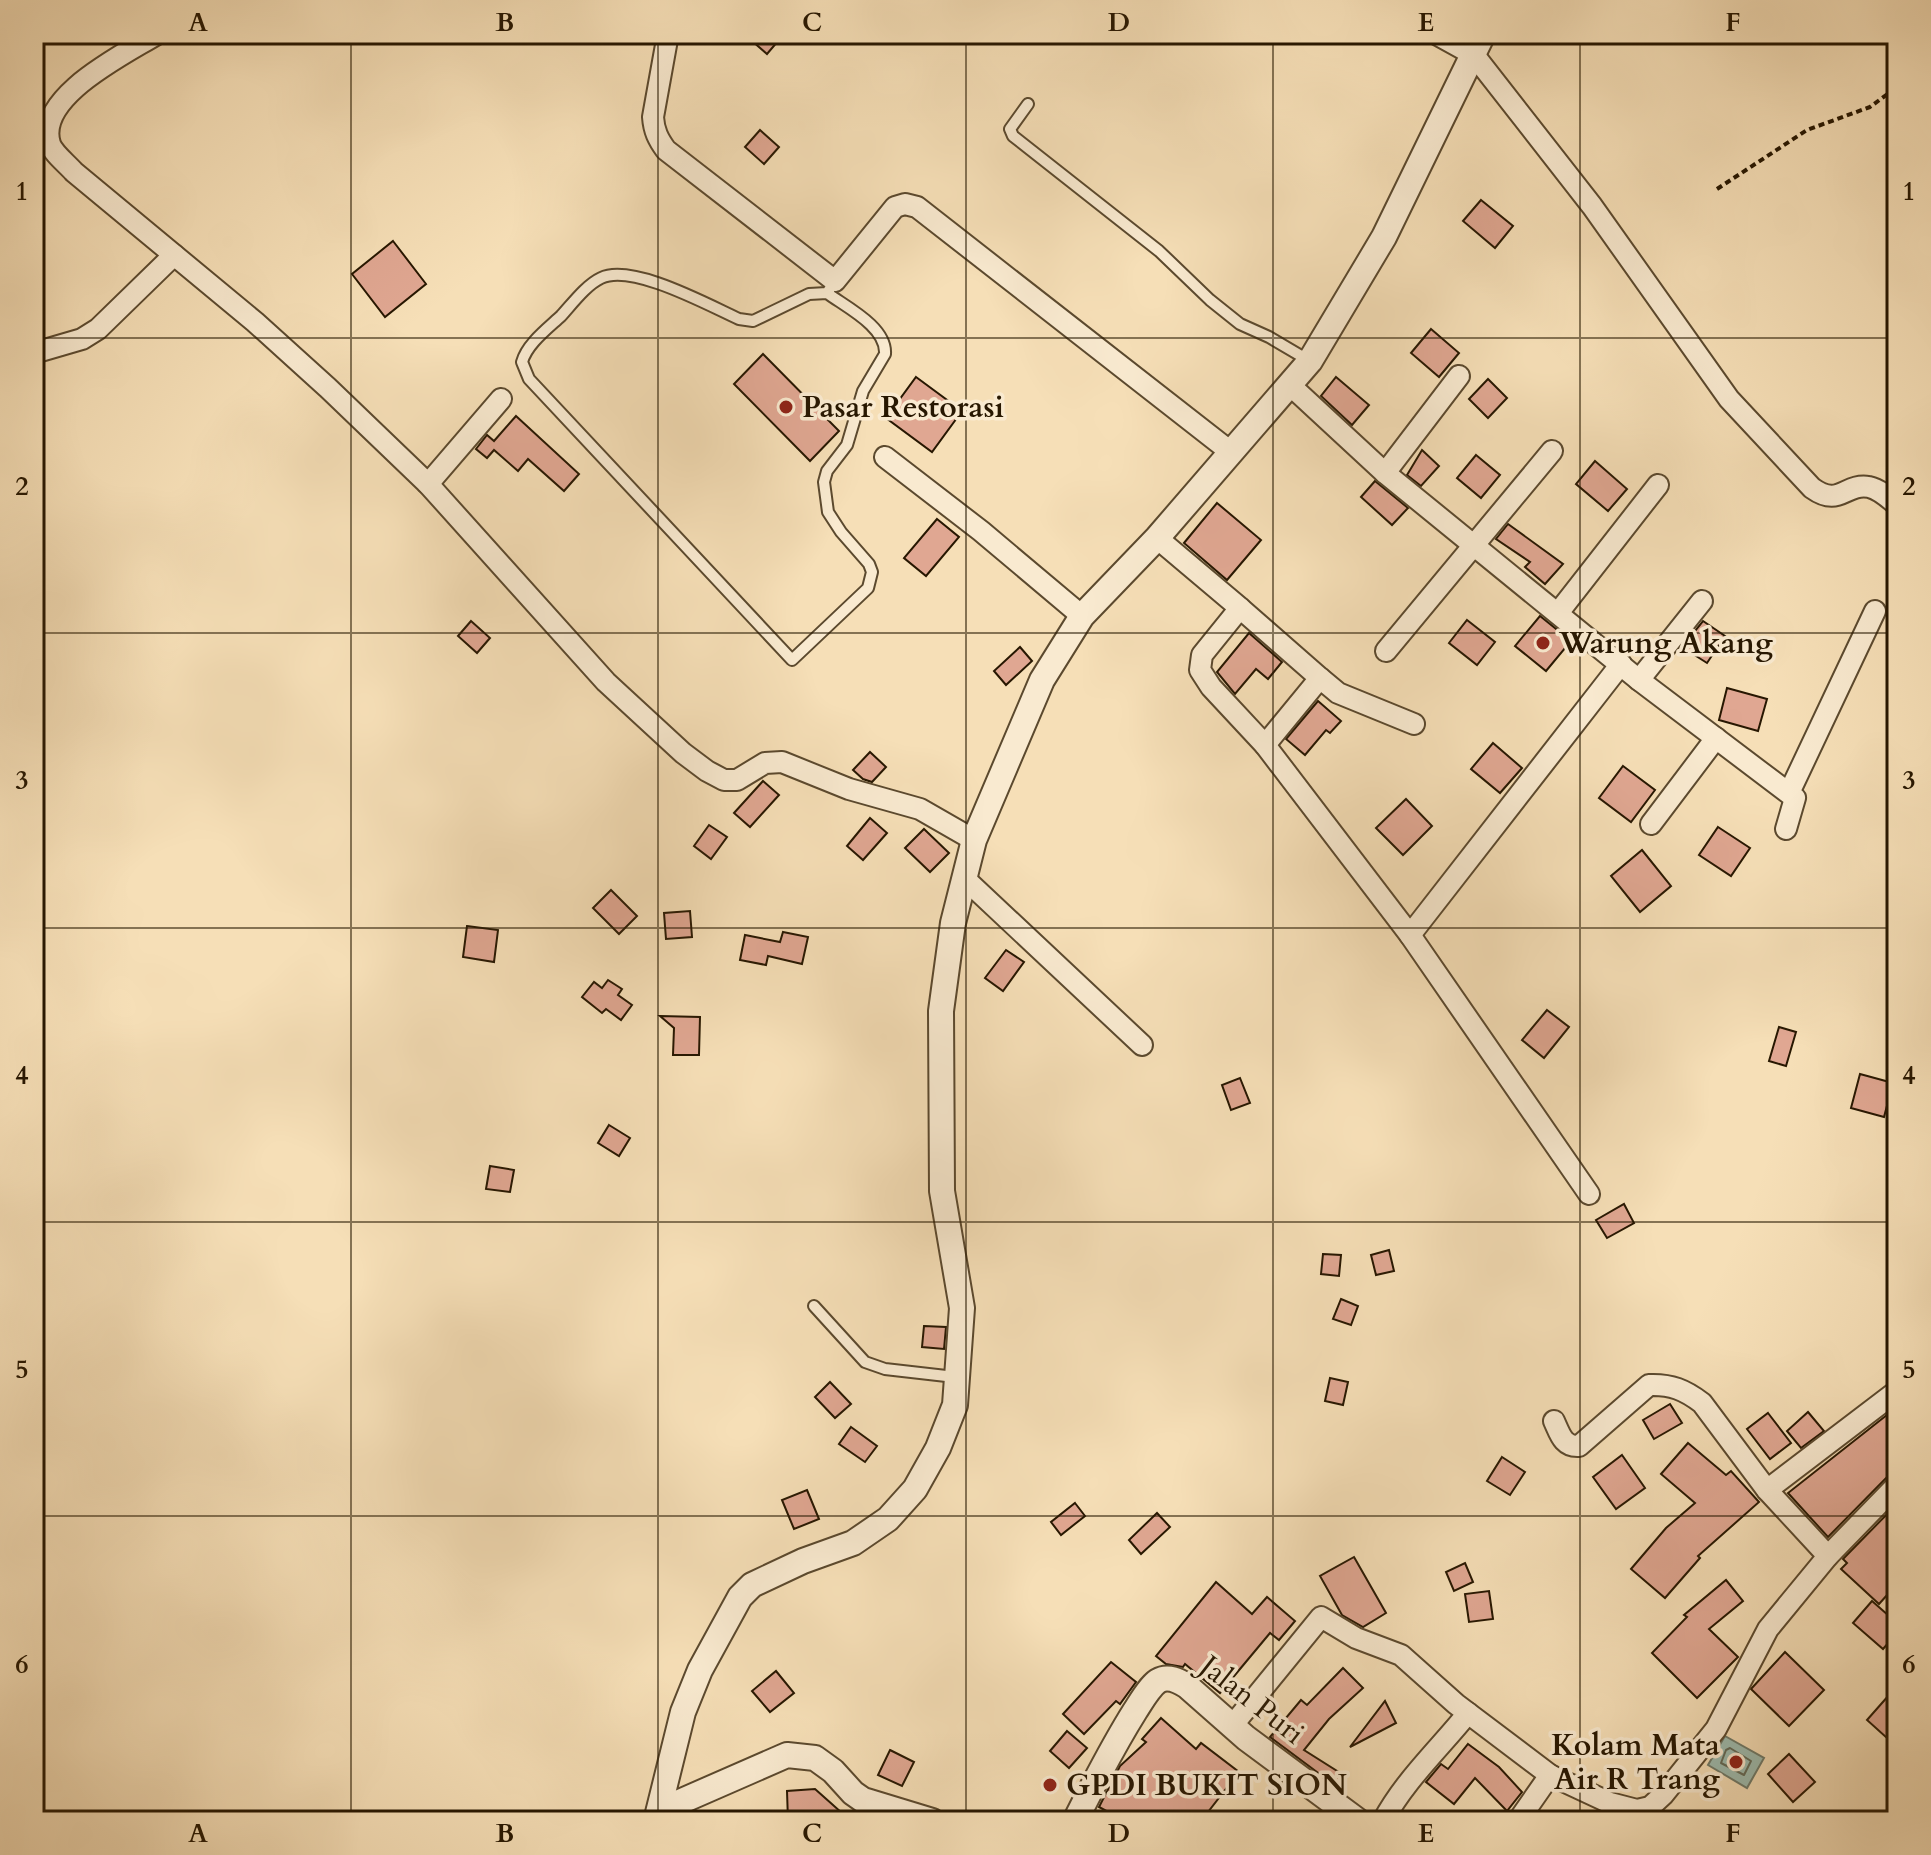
<svg xmlns="http://www.w3.org/2000/svg" width="1931" height="1855" viewBox="0 0 1931 1855" font-family="Cardo,serif">
  <style>
    .water { fill: #9dbcb0; stroke: #6e7a6a; stroke-width: 2 }
    .lines { fill: none; stroke-linecap: round; stroke-linejoin: round }
    .shore { stroke: #626a58; stroke-width: 2 }
    .building { fill: #e0a792; stroke: #271701; stroke-width: 2 }
    .service-casing { stroke: #5b492e; stroke-width: 14 }
    .minor-casing { stroke: #5b492e; stroke-width: 24 }
    .tertiary-casing { stroke: #5b492e; stroke-width: 28 }
    .path { stroke: #271701; stroke-width: 4; stroke-dasharray: 6 4; stroke-linecap: butt }
    .service { stroke: #f9ead0; stroke-width: 10 }
    .minor { stroke: #f9ead0; stroke-width: 20 }
    .tertiary { stroke: #f9ead0; stroke-width: 24 }
    .grid { fill: none; stroke: #271701; stroke-width: 2; stroke-opacity: 0.55 }
    .poi-dot { fill: #8f2418; stroke: #f9ead0; stroke-width: 3 }
    .labels { text-anchor: middle; dominant-baseline: central; stroke-width: 7; stroke-linejoin: round; paint-order: stroke }
    .poi-label { font-size: 30px; font-weight: bold; fill: #271701; stroke: #f9ead0; text-anchor: start }
    .street-label { font-size: 30px; fill: #271701; stroke: #f9ead0 }
    .neatline { fill: none; stroke: #271701; stroke-width: 3 }
    .grid-label { font-size: 26px; text-anchor: middle; font-weight: bold; fill: #271701 }
  </style>
  <rect width="100%" height="100%" fill="#f6dfb7"/>
  <filter id="stains"><feTurbulence type="fractalNoise" baseFrequency=".0025" numOctaves="4"/><feColorMatrix values="0 0 0 0 .2 0 0 0 0 .09 0 0 0 0 .02 0 0 0 .5 -.17"/></filter>
  <radialGradient id="worn" r=".72"><stop offset=".6" stop-color="#630" stop-opacity="0"/><stop offset="1" stop-color="#630" stop-opacity=".3"/></radialGradient>
  <!-- water -->
  <polygon class="water" points="1725,1736 1764,1758 1747,1788 1708,1765"/>
  <g class="lines">
    <!-- shore -->
    <polygon class="shore" points="1730,1748 1751,1761 1744,1775 1721,1763 1726,1750"/>
  </g>
  <!-- building -->
  <g class="building">
    <polygon points="744,34 784,34 767,54"/>
    <polygon points="760,130 779,147 764,164 745,147"/>
    <polygon points="1481,200 1513,226 1495,248 1463,221"/>
    <polygon points="393,241 426,284 385,317 352,274"/>
    <polygon points="1431,329 1459,353 1439,377 1411,353"/>
    <polygon points="763,354 839,431 810,461 734,384"/>
    <polygon points="916,377 962,411 932,452 886,418"/>
    <polygon points="1336,377 1369,405 1352,425 1321,396"/>
    <polygon points="1488,379 1507,398 1488,418 1469,399"/>
    <polygon points="516,416 579,474 564,491 528,459 518,471 494,450 487,458 476,449 487,435 494,441"/>
    <polygon points="1422,450 1439,466 1421,486 1407,475"/>
    <polygon points="1476,455 1500,475 1481,498 1457,478"/>
    <polygon points="1595,461 1627,489 1608,511 1576,484"/>
    <polygon points="1375,481 1408,508 1392,525 1361,497"/>
    <polygon points="1217,503 1261,540 1227,580 1184,543"/>
    <polygon points="937,519 959,537 926,576 904,558"/>
    <polygon points="1508,524 1563,564 1545,584 1525,567 1530,562 1496,539"/>
    <polygon points="1540,616 1571,641 1546,671 1515,646"/>
    <polygon points="1467,620 1495,642 1477,665 1449,643"/>
    <polygon points="471,621 490,638 477,653 458,636"/>
    <polygon points="1703,621 1725,636 1707,663 1682,647"/>
    <polygon points="1249,633 1282,662 1268,679 1256,669 1235,694 1217,672"/>
    <polygon points="1020,647 1032,661 1006,685 994,671"/>
    <polygon points="1727,688 1767,699 1758,731 1719,720"/>
    <polygon points="1318,701 1341,721 1330,733 1326,730 1305,755 1286,739"/>
    <polygon points="1493,743 1522,768 1500,793 1471,769"/>
    <polygon points="870,752 886,767 872,782 863,779 853,770"/>
    <polygon points="1623,766 1655,790 1631,822 1599,798"/>
    <polygon points="763,781 779,795 750,827 734,813"/>
    <polygon points="1406,799 1432,826 1403,855 1376,828"/>
    <polygon points="870,818 887,833 863,860 847,846"/>
    <polygon points="709,825 727,837 711,859 694,846"/>
    <polygon points="1718,827 1750,848 1731,876 1699,855"/>
    <polygon points="924,829 949,853 930,872 905,848"/>
    <polygon points="1642,850 1671,886 1640,912 1611,876"/>
    <polygon points="611,890 637,916 619,934 593,908"/>
    <polygon points="690,911 692,937 666,939 664,913"/>
    <polygon points="467,926 498,930 494,962 463,957"/>
    <polygon points="783,932 808,937 802,964 768,956 766,965 740,960 745,935 780,942"/>
    <polygon points="1006,950 1024,962 1003,991 985,978"/>
    <polygon points="608,980 622,989 618,995 632,1005 621,1020 606,1009 602,1013 582,997 594,982 602,988"/>
    <polygon points="1547,1010 1569,1027 1544,1058 1522,1040"/>
    <polygon points="660,1016 700,1017 699,1055 673,1055 674,1028"/>
    <polygon points="1779,1027 1796,1032 1786,1066 1769,1061"/>
    <polygon points="1860,1074 1893,1083 1884,1117 1851,1108"/>
    <polygon points="1240,1078 1250,1103 1231,1110 1222,1085"/>
    <polygon points="609,1125 630,1138 619,1156 598,1143"/>
    <polygon points="490,1166 514,1170 510,1192 486,1189"/>
    <polygon points="1624,1204 1634,1223 1607,1238 1596,1220"/>
    <polygon points="1389,1250 1394,1271 1376,1275 1371,1255"/>
    <polygon points="1323,1254 1341,1255 1339,1276 1321,1274"/>
    <polygon points="1341,1299 1358,1306 1351,1325 1333,1319"/>
    <polygon points="924,1326 946,1327 944,1349 922,1347"/>
    <polygon points="1330,1378 1348,1382 1343,1405 1325,1401"/>
    <polygon points="830,1382 851,1404 835,1418 815,1397"/>
    <polygon points="1670,1404 1682,1423 1654,1439 1643,1420"/>
    <polygon points="1897,1407 1897,1472 1888,1476 1828,1537 1788,1493"/>
    <polygon points="1808,1412 1824,1431 1801,1448 1787,1431"/>
    <polygon points="1768,1413 1791,1443 1770,1459 1747,1429"/>
    <polygon points="851,1427 877,1446 865,1462 839,1444"/>
    <polygon points="1688,1443 1726,1475 1731,1471 1759,1502 1698,1556 1700,1558 1665,1598 1631,1569 1666,1528 1695,1503 1661,1474"/>
    <polygon points="1622,1455 1645,1488 1616,1509 1593,1477"/>
    <polygon points="1502,1457 1525,1472 1510,1495 1487,1481"/>
    <polygon points="807,1490 819,1519 794,1529 782,1500"/>
    <polygon points="1075,1503 1085,1516 1061,1535 1051,1522"/>
    <polygon points="1897,1504 1897,1584 1879,1604 1841,1569 1847,1563 1843,1559"/>
    <polygon points="1157,1513 1170,1527 1141,1554 1129,1540"/>
    <polygon points="1354,1557 1386,1613 1363,1627 1342,1615 1320,1576"/>
    <polygon points="1465,1563 1473,1582 1454,1591 1446,1572"/>
    <polygon points="1726,1580 1743,1601 1709,1629 1738,1657 1697,1698 1652,1653 1687,1617 1684,1615"/>
    <polygon points="1216,1582 1252,1614 1267,1597 1295,1621 1279,1640 1270,1633 1220,1693 1185,1664 1183,1667 1166,1664 1156,1656"/>
    <polygon points="1489,1591 1493,1619 1469,1622 1465,1594"/>
    <polygon points="1872,1601 1897,1623 1897,1633 1883,1649 1853,1623"/>
    <polygon points="1785,1652 1824,1690 1789,1726 1751,1689"/>
    <polygon points="1111,1662 1136,1682 1120,1704 1116,1701 1084,1734 1063,1714"/>
    <polygon points="1343,1668 1363,1688 1329,1719 1304,1750 1345,1776 1337,1787 1270,1737 1301,1700 1307,1705"/>
    <polygon points="776,1671 794,1693 770,1712 752,1691"/>
    <polygon points="1897,1686 1897,1747 1867,1720"/>
    <polygon points="1385,1701 1396,1723 1350,1747"/>
    <polygon points="1161,1718 1196,1749 1201,1743 1239,1772 1201,1821 1125,1821 1099,1807 1120,1766 1146,1742 1142,1739"/>
    <polygon points="1067,1731 1087,1748 1069,1768 1050,1751"/>
    <polygon points="1468,1744 1499,1767 1522,1792 1507,1811 1475,1778 1454,1804 1426,1782 1441,1764 1448,1769"/>
    <polygon points="890,1750 914,1762 902,1786 878,1775"/>
    <polygon points="1789,1754 1815,1782 1793,1802 1768,1774"/>
    <polygon points="815,1789 851,1821 788,1821 787,1791"/>
  </g>
  <g class="lines">
    <defs>
      <g id="service">
        <polyline points="1028,104 1010,129 1013,136 1159,251 1210,300 1240,324 1269,337 1308,360"/>
        <path d="M827 293C846 307 887 327 885 354L863 391 847 445 827 471 824 482 828 512 841 532 869 564 872 572 868 588 792 660 529 379 522 362C527 344 547 329 561 316 572 304 586 285 601 278 632 263 708 305 739 319L753 321 809 294 827 293 835 281"/>
        <polyline points="814,1306 865,1362 885,1369 955,1377"/>
      </g>
      <g id="minor">
        <path d="M157 34C125 54 35 97 50 144 53 153 67 164 74 172L255 322 328 388 428 484 606 682 683 753 707 771 724 780H737L765 763 782 762 849 789 920 809 974 840"/>
        <path d="M668 34 653 117C654 131 658 139 666 150L835 281 895 207 905 204 917 207 1232 453"/>
        <path d="M1436 34 1474 55 1592 206 1729 399 1812 488C1840 508 1844 483 1869 487 1879 489 1889 498 1897 505"/>
        <polyline points="34,353 82,339 98,329 174,255"/>
        <polyline points="1291,386 1385,473 1639,680 1795,798 1786,829"/>
        <polyline points="885,457 981,531 1082,616"/>
        <polyline points="1385,473 1459,376"/>
        <polyline points="428,484 501,399"/>
        <polyline points="1157,538 1240,608 1202,655 1200,670 1211,687 1265,745 1320,678 1338,693 1414,724"/>
        <polyline points="1240,608 1320,678"/>
        <polyline points="1558,613 1658,485"/>
        <polyline points="1386,651 1552,451"/>
        <polyline points="1639,680 1702,601"/>
        <polyline points="1265,745 1410,935 1589,1194"/>
        <polyline points="1789,793 1875,611"/>
        <polyline points="1651,824 1716,738"/>
        <polyline points="964,878 1142,1045"/>
        <polyline points="1410,935 1621,664"/>
        <path d="M1554 1421C1560 1434 1563 1447 1579 1446L1649 1385C1671 1384 1685 1390 1702 1403L1767 1490 1828 1556"/>
        <polyline points="1767,1490 1897,1391"/>
        <polyline points="1232,1726 1321,1617 1356,1638 1401,1655 1456,1704 1550,1775"/>
        <path d="M1383 1821C1405 1780 1439 1749 1468 1713"/>
        <polyline points="1518,1821 1550,1775 1610,1803 1637,1810 1650,1807 1663,1795 1716,1729 1768,1629 1828,1556 1897,1485"/>
      </g>
      <g id="tertiary">
        <polyline points="659,1811 787,1755 815,1758 833,1771 853,1793 863,1800 932,1821"/>
        <polyline points="656,1821 683,1712 700,1670 740,1597 752,1585 803,1561 853,1543 888,1519 915,1489 938,1448 955,1405 962,1308 942,1191 941,1011 953,923 974,840 1042,680 1082,616 1157,538 1310,361 1384,237 1483,34"/>
        <path d="M1075 1821C1094 1783 1113 1746 1135 1711 1141 1702 1149 1687 1158 1681 1168 1675 1179 1681 1187 1686L1246 1738 1358 1821"/>
      </g>
    </defs>
    <!-- service casing -->
    <use href="#service" class="service-casing"/>
    <!-- minor casing -->
    <use href="#minor" class="minor-casing"/>
    <!-- tertiary casing -->
    <use href="#tertiary" class="tertiary-casing"/>
    <!-- path -->
    <polyline class="path" points="1717,189 1807,130 1870,107 1897,87"/>
    <!-- service -->
    <use href="#service" class="service"/>
    <!-- minor -->
    <use href="#minor" class="minor"/>
    <!-- tertiary -->
    <use href="#tertiary" class="tertiary"/>
  </g>
  <!-- grid -->
  <path class="grid" d="M351 34V1821M658 34V1821M966 34V1821M1273 34V1821M1580 34V1821M34 338H1897M34 633H1897M34 928H1897M34 1222H1897M34 1516H1897"/>
  <!-- markers -->
  <g class="poi-dot">
    <circle cx="786" cy="407" r="8"/>
    <circle cx="1543" cy="643" r="8"/>
    <circle cx="1736" cy="1762" r="8"/>
    <circle cx="1050" cy="1785" r="8"/>
  </g>
  <g class="labels">
    <!-- poi labels -->
    <g class="poi-label">
      <text x="802" y="407">Pasar Restorasi</text>
      <text x="1559" y="643">Warung Akang</text>
      <text x="1720" y="1745" text-anchor="end">Kolam Mata<tspan x="1720" dy="34">Air R Trang</tspan></text>
      <text x="1066" y="1785">GPDI BUKIT SION</text>
    </g>
    <!-- street labels -->
    <g class="street-label">
      <text transform="translate(1252 1700) rotate(38)">Jalan Puri</text>
    </g>
  </g>
  <!-- margin -->
  <rect width="1931" height="1855" fill="none" stroke="#f6dfb7" stroke-width="88"/>
  <rect x="44" y="44" width="1843" height="1767" class="neatline"/>
  <g class="grid-label">
    <text x="198" y="31">A</text>
    <text x="505" y="31">B</text>
    <text x="812" y="31">C</text>
    <text x="1119" y="31">D</text>
    <text x="1426" y="31">E</text>
    <text x="1733" y="31">F</text>
    <text x="22" y="200">1</text>
    <text x="1909" y="200">1</text>
    <text x="22" y="495">2</text>
    <text x="1909" y="495">2</text>
    <text x="22" y="789">3</text>
    <text x="1909" y="789">3</text>
    <text x="22" y="1084">4</text>
    <text x="1909" y="1084">4</text>
    <text x="22" y="1378">5</text>
    <text x="1909" y="1378">5</text>
    <text x="22" y="1673">6</text>
    <text x="1909" y="1673">6</text>
    <text x="198" y="1842">A</text>
    <text x="505" y="1842">B</text>
    <text x="812" y="1842">C</text>
    <text x="1119" y="1842">D</text>
    <text x="1426" y="1842">E</text>
    <text x="1733" y="1842">F</text>
  </g>
  <rect width="100%" height="100%" filter="url(#stains)"/>
  <rect width="100%" height="100%" fill="url(#worn)"/>
</svg>
